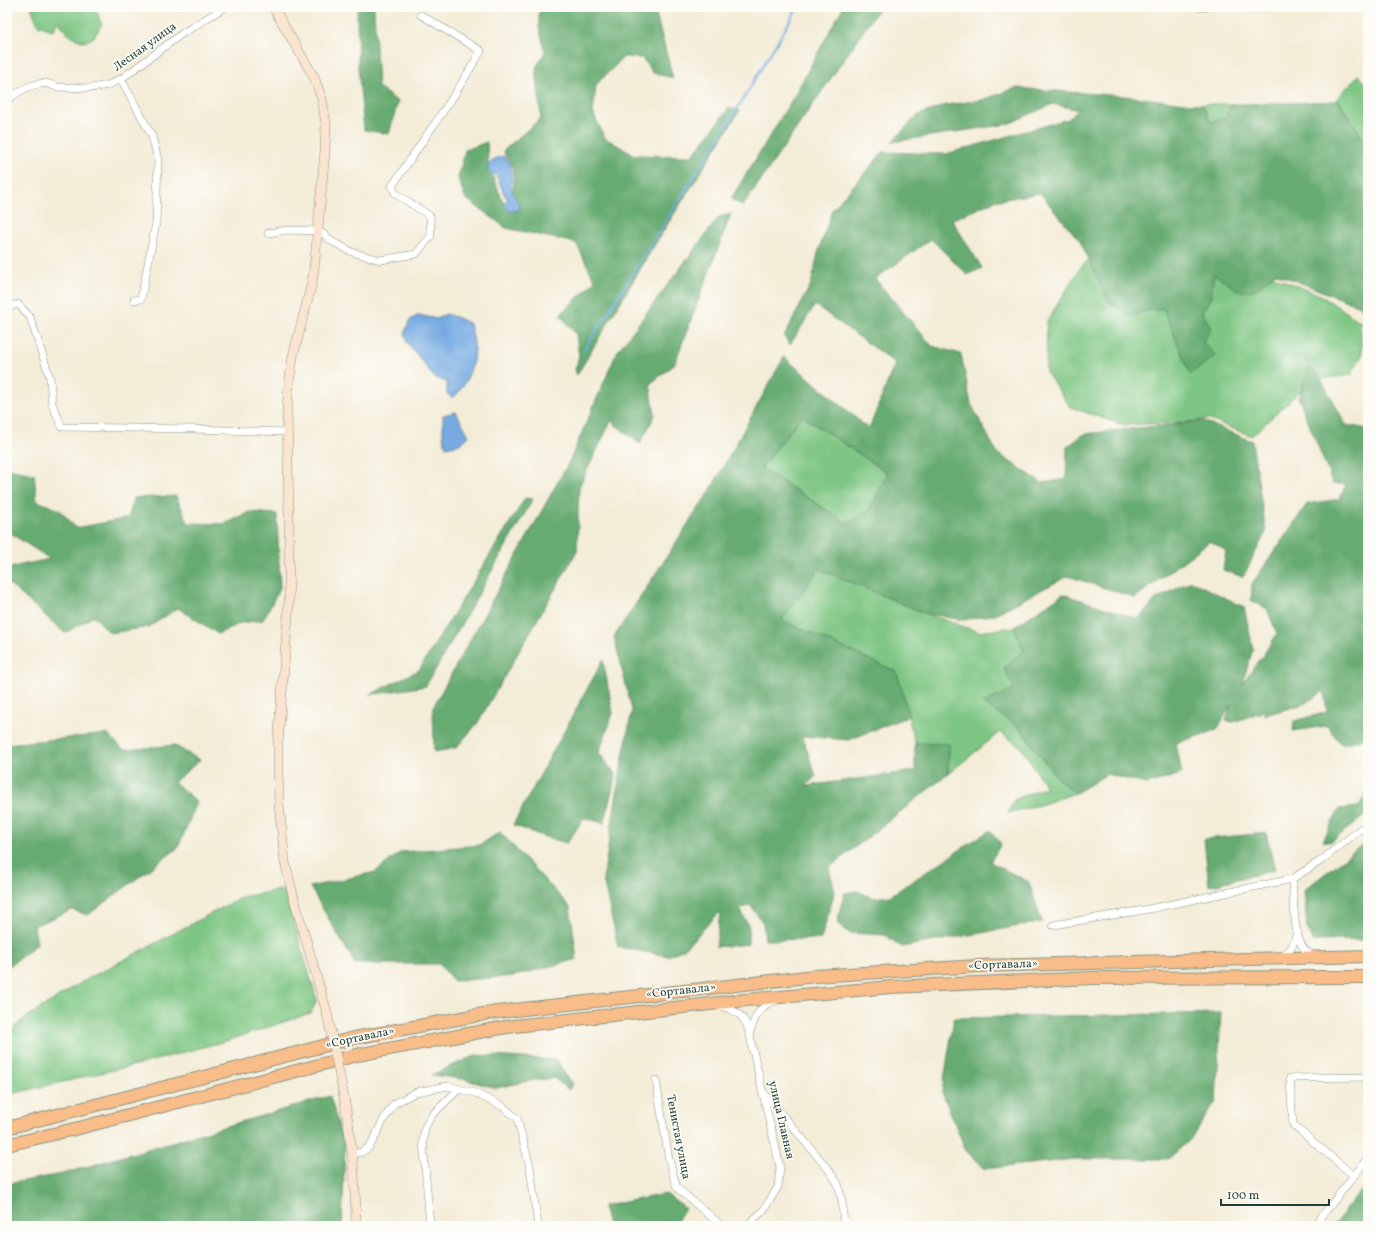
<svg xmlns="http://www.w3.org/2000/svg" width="1375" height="1233" viewBox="0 0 1375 1233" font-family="Vollkorn,serif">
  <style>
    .green { fill: #7ec683; stroke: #4e825c }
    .forest { fill: #66ab71; stroke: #427452; fill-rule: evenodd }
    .water { fill: #77aae3; stroke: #4b748c }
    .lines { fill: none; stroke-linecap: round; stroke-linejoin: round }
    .stream { stroke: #77aae3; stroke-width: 2 }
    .street-casing { stroke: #899486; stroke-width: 8 }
    .secondary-casing { stroke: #899486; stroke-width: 10 }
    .highway-casing { stroke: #899486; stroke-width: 14 }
    .street { stroke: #fff; stroke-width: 7 }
    .secondary { stroke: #fce5d0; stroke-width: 9 }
    .highway { stroke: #f8bd89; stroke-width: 12 }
    .secondary-bridge-casing { stroke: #899486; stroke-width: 10; stroke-linecap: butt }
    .secondary-bridge { stroke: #fce5d0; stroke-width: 9 }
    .labels { text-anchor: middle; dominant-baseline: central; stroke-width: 3.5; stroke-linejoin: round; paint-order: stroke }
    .street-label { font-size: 12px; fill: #1f3d34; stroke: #fdfcf7 }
  </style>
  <rect width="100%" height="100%" fill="#fdfcf7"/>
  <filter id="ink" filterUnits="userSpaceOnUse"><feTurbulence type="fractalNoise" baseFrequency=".025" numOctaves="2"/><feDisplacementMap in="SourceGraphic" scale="8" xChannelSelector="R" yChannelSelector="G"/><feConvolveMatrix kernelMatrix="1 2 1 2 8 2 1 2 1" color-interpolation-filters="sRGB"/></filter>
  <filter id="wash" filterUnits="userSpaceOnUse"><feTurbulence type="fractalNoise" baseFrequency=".012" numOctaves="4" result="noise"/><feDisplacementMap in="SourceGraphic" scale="16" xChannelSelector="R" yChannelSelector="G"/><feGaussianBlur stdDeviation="0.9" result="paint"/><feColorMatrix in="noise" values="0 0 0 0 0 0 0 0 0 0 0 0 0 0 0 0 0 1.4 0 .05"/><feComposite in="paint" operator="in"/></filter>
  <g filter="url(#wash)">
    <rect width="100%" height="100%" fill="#f3ecd7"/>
    <!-- green -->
    <g class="green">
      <polygon points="31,7 94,7 97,12 102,25 94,37 84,42 70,36 57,20 54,31 38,25"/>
      <polygon points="1358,75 1368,85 1368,256 1265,273 1320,295 1360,321 1362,355 1351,375 1314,380 1298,393 1252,436 1208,419 1188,422 1123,425 1070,407 1046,372 1047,321 1081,267 1099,250 1188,104 1332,104"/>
      <polygon points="802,416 888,473 869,510 847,523 761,468"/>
      <polygon points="819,568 924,613 979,632 1014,627 1024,651 1014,689 983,704 1018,726 1056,777 1076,793 1040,805 1008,813 1014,800 1046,787 1020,746 1000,732 948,774 949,744 915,743 897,672 782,620"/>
      <polygon points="284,889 317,1000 311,1013 230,1040 144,1063 7,1095 7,1034 25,1018 82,982 242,897"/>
    </g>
    <!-- forest -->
    <g class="forest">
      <polygon points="357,7 374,7 378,87 398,102 389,134 364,130 358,67"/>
      <polygon points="539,7 654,7 673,78 653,73 642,58 624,57 596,85 593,113 605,138 634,155 692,156 729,108 740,110 655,244 577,375 575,370 579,357 576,334 560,315 595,281 576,243 506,228 465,198 458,178 465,150 487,142 488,165 504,204 509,211 518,211 520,206 513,194 514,180 513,168 503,151 541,118 536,68 545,52 539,27"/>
      <polygon points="843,7 880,7 743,206 731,199 793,98"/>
      <polygon points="1074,7 1292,7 1290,11"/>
      <path d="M1016 88 1124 96 1203 105 1211 122 1226 118 1230 105 1339 101 1368 146V313L1359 306 1276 273 1255 290 1240 292 1214 274 1211 297 1202 312 1211 328 1203 342 1216 356 1190 374 1163 308 1130 315 1108 301 1080 241 1040 193 994 201 952 220 982 268 967 275 931 239 875 279 932 346 961 354 971 404 997 453 1042 483 1066 479 1067 447 1084 434 1203 421 1252 441 1266 532 1243 577 1223 570 1226 551 1210 541 1135 598 1068 576 993 615 962 620 924 613 819 569 782 620 897 672 909 716 849 740 802 736 816 776 806 786 915 771V743L949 744 948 774 829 868 835 891 821 939 765 940 763 923 750 905 740 909 749 927 748 944 716 947 720 912 684 949 668 956 618 947 603 879 622 762 632 710 614 637 711 489 784 357 869 429 895 363 815 305 790 345 784 337 811 284 818 253 832 210 883 152 946 154 1068 119 1078 110 1053 104 1008 124 892 142 918 115 946 105 982 100ZM802 416 888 473 869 510 847 523 761 468Z"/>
      <polygon points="731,214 674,365 650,384 655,415 640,444 611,421 579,487 577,551 477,724 456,748 434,752 433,707 570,460 617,352 719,217"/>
      <polygon points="1308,368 1318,373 1346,425 1368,429 1368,734 1360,740 1341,744 1327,726 1293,731 1294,721 1327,712 1324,691 1304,704 1265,715 1264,711 1234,722 1226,721 1231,705 1217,730 1176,743 1182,774 1146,784 1107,774 1076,793 1056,777 1018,726 982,703 1014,689 1004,668 1024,651 1014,627 1063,594 1138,619 1156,599 1191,581 1244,607 1253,649 1242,685 1258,661 1265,655 1264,654 1277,634 1267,609 1251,600 1252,584 1307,504 1340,499 1346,484 1333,484 1299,399"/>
      <polygon points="7,469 34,474 37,501 60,510 76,528 128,518 134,498 176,496 188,523 224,524 249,512 277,514 280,588 263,620 241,623 218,634 178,608 149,627 110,633 94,616 65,633 7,582 7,568 50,559 7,531"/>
      <polygon points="525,498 533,499 426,686 369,695 419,670"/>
      <polygon points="603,660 613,713 599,753 616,775 604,823 584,818 567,843 545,837 513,825"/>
      <polygon points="108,734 124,750 174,745 200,760 174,782 197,802 178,848 88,915 72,910 34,926 37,944 7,968 7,744"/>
      <polygon points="1368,791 1368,813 1331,842 1323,841 1339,809 1358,807"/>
      <polygon points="990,830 1001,844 990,862 1029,882 1042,922 902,947 885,935 849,933 837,923 844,893 858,891 872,898 890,896"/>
      <polygon points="500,832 570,907 577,959 514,976 454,981 439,964 355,964 310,887 375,872 401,852 480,845"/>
      <polygon points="1266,833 1275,870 1209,886 1204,839"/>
      <polygon points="1368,840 1368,940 1312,941 1307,929 1304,890"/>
      <polygon points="1221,1013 1216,1101 1190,1140 1168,1159 1074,1159 984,1169 966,1151 942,1092 954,1018"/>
      <polygon points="476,1055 557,1060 565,1074 573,1083 569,1090 554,1078 529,1081 496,1088 463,1079 431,1075"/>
      <polygon points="330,1096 345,1148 342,1226 7,1226 7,1184 62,1174"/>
      <polygon points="1368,1182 1368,1226 1333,1226"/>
      <polygon points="666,1194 685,1208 674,1226 608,1226 603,1206"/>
    </g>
    <!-- water -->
    <g class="water">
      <polygon points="504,156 510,165 512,174 511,184 513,194 520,206 518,211 508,211 504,204 508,198 505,196 496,175 488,172 488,165 496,158"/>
      <path d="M446 314 458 318 470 324C471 330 473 336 474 343 476 361 467 386 453 398L447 394V382L434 377 407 342 405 332 410 320 419 315 437 319Z"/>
      <polygon points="456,412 469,436 460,444 446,447 443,436 443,415"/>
    </g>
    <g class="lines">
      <!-- stream -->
      <polyline class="stream" points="584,350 742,101 798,7"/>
    </g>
  </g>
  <g filter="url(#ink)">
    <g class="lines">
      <defs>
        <g id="street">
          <polyline points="121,79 152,136 158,160 156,223 141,299 134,300"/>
          <path d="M7 101C19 90 41 77 56 87L91 88 108 85 121 79 183 33 225 7"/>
          <polyline points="268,233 287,230 318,231 325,235 331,241 352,252 380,260 416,254 431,236 430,216 396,194 392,186 455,94 481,51 421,15"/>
          <polyline points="7,308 18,304 30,317 50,378 52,404 62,427 194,429 287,432"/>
          <path d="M1292 879C1294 897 1293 930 1302 946 1304 950 1309 953 1314 956"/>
          <polyline points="1053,925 1144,910 1292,879 1322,860 1368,823"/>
          <path d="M1282 956C1292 950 1294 943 1297 932"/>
          <path d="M718 1006C743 1009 749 1024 752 1046L780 1167 778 1187 763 1211 746 1226"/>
          <path d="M750 1032C754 1019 760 1004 775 1001"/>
          <polyline points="656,1080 669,1160 677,1188 722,1226"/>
          <polyline points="764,1093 829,1170 838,1184 842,1201 844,1226"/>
          <polyline points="353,1154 362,1152 368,1148 373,1141 384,1119 394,1104 416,1092 448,1086 475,1093 502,1106 517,1118 530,1167 538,1226"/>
          <polyline points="1354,1176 1293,1125 1290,1078 1368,1077"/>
          <polyline points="430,1226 423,1141 425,1127 433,1114 459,1089"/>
          <polyline points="1314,1226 1368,1158"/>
        </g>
        <g id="secondary">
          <polyline points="273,7 314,77 322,99 326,124 325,151 315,260 312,283 293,356 289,383 287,410 289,517 289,603 278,743 278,772 279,804 285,862 293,895 327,1013"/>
          <path d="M342 1087C351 1133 356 1179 356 1226"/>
        </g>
        <g id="highway">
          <polyline points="7,1128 354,1038 489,1013 815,976 979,966 1368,956"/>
          <polyline points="7,1145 83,1127 357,1055 506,1027 745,1000 891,987 1093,978 1368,977"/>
        </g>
      </defs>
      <!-- street casing -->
      <use href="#street" class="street-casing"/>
      <!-- secondary casing -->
      <use href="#secondary" class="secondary-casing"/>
      <!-- highway casing -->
      <use href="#highway" class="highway-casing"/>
      <!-- street -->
      <use href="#street" class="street"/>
      <!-- secondary -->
      <use href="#secondary" class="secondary"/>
      <!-- highway -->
      <use href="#highway" class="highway"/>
      <defs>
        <polyline id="secondary-bridge" points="327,1013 342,1087"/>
      </defs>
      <!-- secondary-bridge casing -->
      <use href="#secondary-bridge" class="secondary-bridge-casing"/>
      <!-- secondary-bridge -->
      <use href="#secondary-bridge" class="secondary-bridge"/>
    </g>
  </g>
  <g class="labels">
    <!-- street labels -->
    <g class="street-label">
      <text transform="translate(145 47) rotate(-36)">Лесная улица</text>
      <text transform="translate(1003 965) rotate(-2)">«Сортавала»</text>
      <text transform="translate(681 991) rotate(-6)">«Сортавала»</text>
      <text transform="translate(360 1038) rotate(-12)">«Сортавала»</text>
      <text transform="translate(781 1120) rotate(77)">улица Главная</text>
      <text transform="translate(678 1137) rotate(79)">Тенистая улица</text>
    </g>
  </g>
  <!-- margin -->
  <rect width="1375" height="1233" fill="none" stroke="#fdfcf7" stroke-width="24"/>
  <!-- scale -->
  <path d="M1221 1199v6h108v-6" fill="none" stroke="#1f3d34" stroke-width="2"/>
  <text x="1227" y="1199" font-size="12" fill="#1f3d34" stroke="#fdfcf7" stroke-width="3" paint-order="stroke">100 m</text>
</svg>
